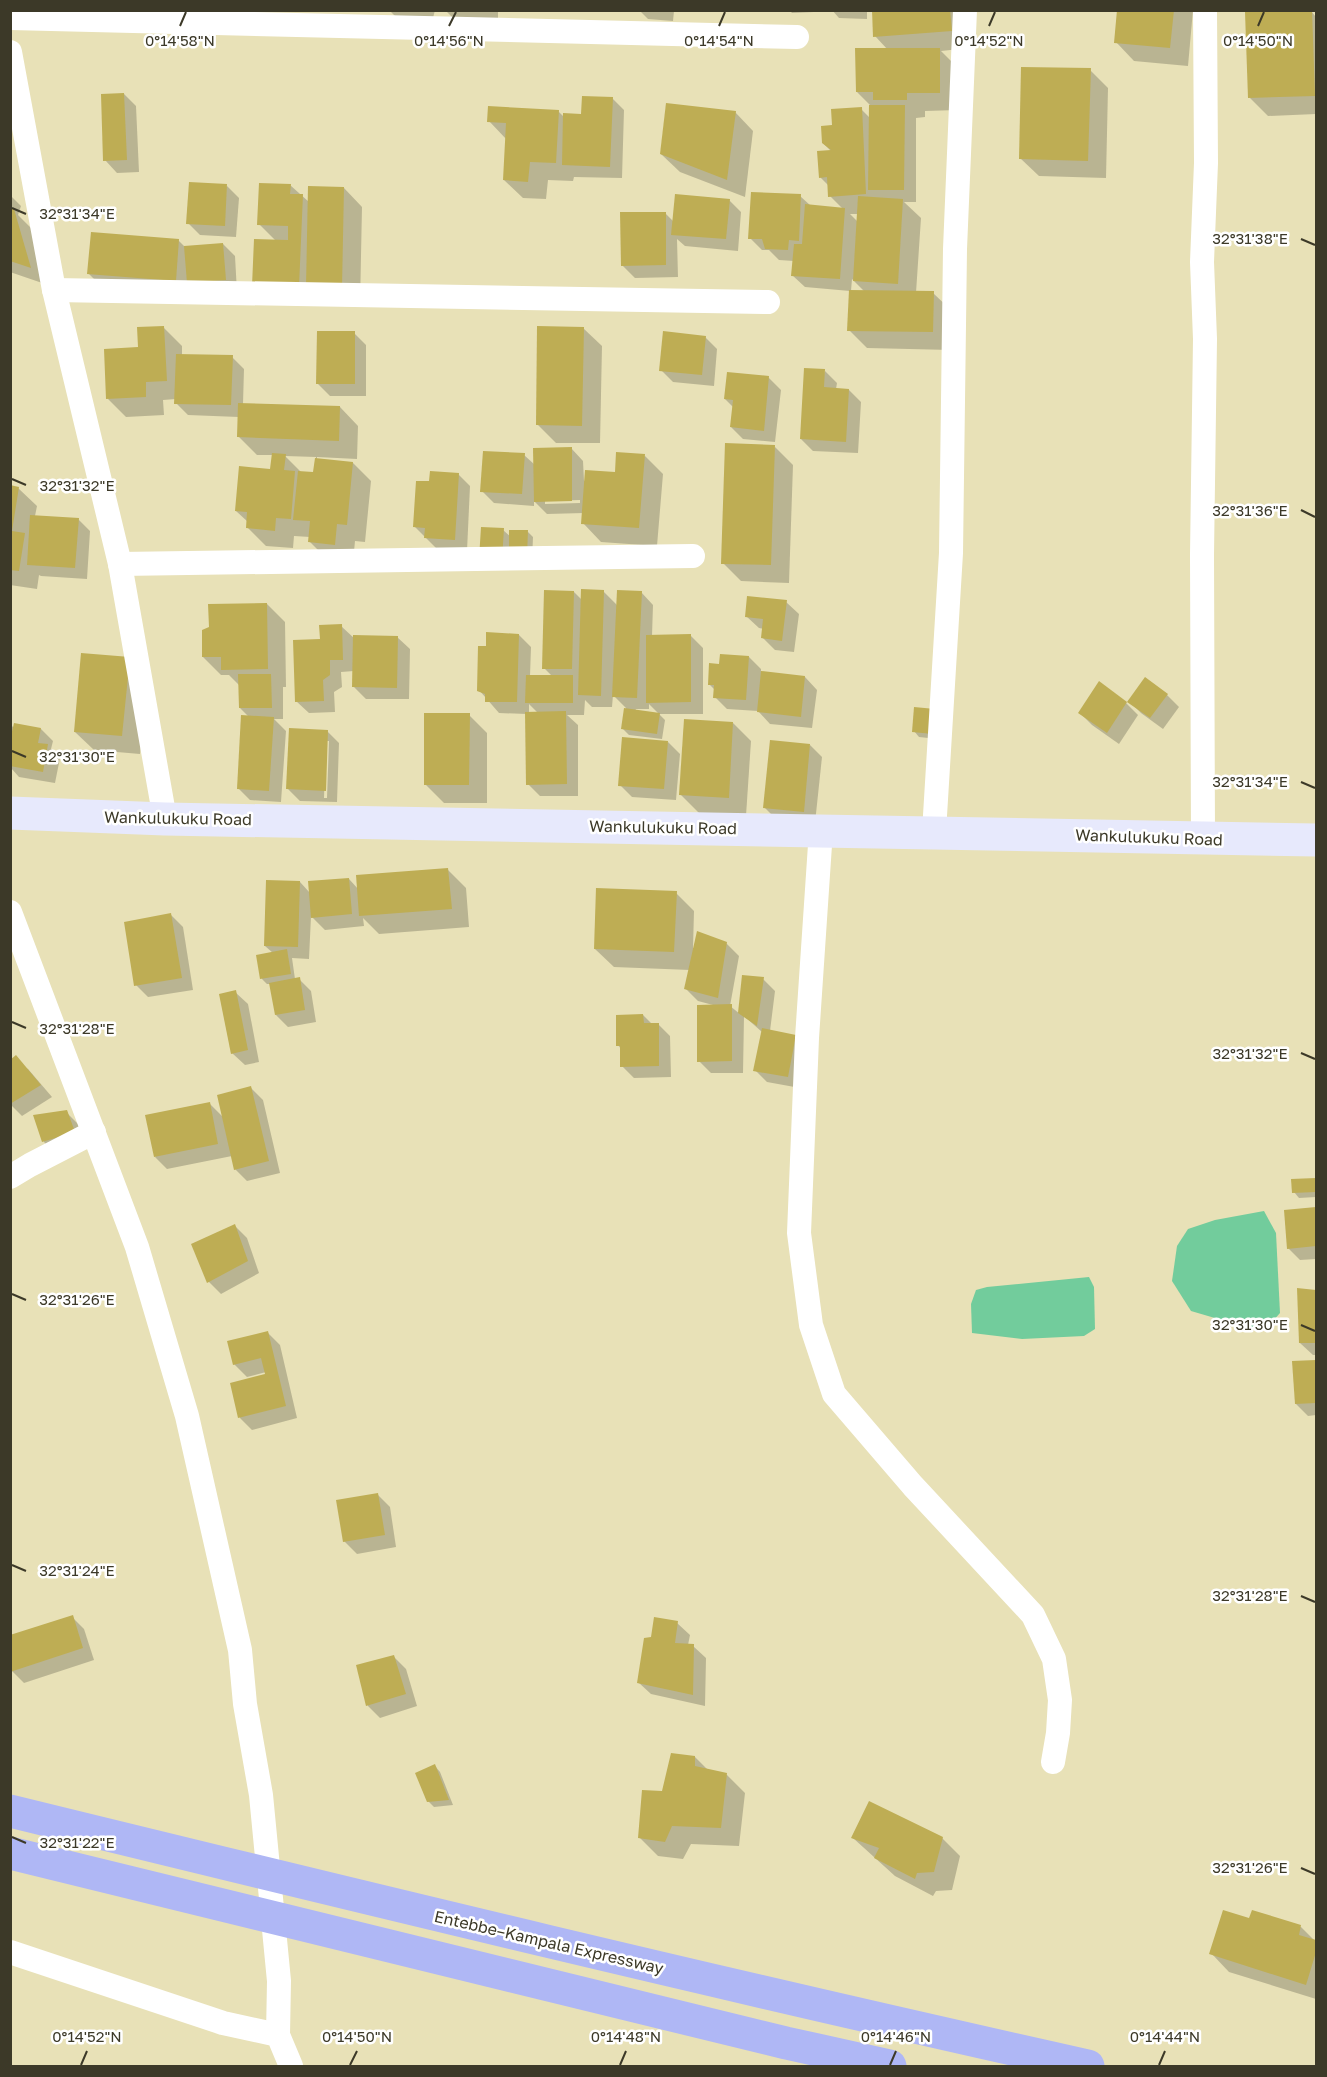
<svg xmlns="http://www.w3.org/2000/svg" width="1327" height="2077" viewBox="0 0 1327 2077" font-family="'Golos Text',sans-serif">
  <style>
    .water { fill: #72cc9c }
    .shadow { fill: #0003; fill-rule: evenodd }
    .building { fill: #bead54 }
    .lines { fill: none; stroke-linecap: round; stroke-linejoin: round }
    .street { stroke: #fff; stroke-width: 24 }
    .secondary { stroke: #e7e9fc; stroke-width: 33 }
    .highway { stroke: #afb7f5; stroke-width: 33 }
    .ticks { fill: none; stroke: #3c3928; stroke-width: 2 }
    .labels { text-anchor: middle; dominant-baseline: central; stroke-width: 5; stroke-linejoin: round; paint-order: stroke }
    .street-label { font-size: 16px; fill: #3c3928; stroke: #fff }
    .ticks-label { font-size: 15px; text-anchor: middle; fill: #3c3928; stroke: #fff; stroke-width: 5; stroke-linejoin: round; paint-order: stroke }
  </style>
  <rect width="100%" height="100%" fill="#e8e1b7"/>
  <!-- water -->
  <g class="water">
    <polygon points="1264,1211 1276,1233 1280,1313 1267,1328 1242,1326 1191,1311 1172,1281 1177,1246 1188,1229 1215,1220"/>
    <polygon points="1089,1277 1094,1287 1095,1329 1084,1336 1022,1339 972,1333 971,1304 976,1290 987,1287"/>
  </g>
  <!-- shadow -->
  <g class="shadow">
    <polygon points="389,10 435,10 432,22 401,22"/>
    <polygon points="445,10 498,10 498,26 459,24"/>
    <polygon points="636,10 696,10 695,12 674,11 673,21 648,19 640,11"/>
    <polygon points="789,10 814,10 814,12 792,13"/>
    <polygon points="832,10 867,10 867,19 839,18"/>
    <path d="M873 10H966L969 48 941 51 958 68V110L925 111V117L916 118V202H904L921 218 916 293H933L952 311 951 350 867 348 849 330 850 291 805 287 792 275 794 261 779 260 769 250H762L750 238 800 196 811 206 843 209 830 196 829 186 820 177 832 152 823 143 833 127 861 109 870 118V105L857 92 888 50 875 36ZM850 214H858V222ZM852 279 865 292 851 291Z"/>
    <polygon points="1119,10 1193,10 1188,66 1134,61 1116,42"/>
    <polygon points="1311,11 1316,17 1316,114 1268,116 1250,98"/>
    <polygon points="1090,70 1108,88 1106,178 1039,176 1020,158"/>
    <polygon points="124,94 136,106 139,172 117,173 105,160"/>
    <polygon points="612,98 624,110 622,178 574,177 573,181 548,180 546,199 523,198 504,180 507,140 489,121 558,111 565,118 583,116"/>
    <polygon points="735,112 753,131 745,197 680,172 661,154"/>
    <polygon points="290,185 309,202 344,188 362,207 360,306 272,303 276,241 259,224"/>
    <polygon points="227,186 239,198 236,237 200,235 188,223"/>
    <polygon points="10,195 21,206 18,215 32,229 48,285 10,272"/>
    <polygon points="729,200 741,212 738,251 685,246 677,239 678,277 635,278 622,265 665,213 674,222"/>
    <polygon points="178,240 186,248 223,244 235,256 237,292 107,292 89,274"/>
    <path d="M163 327 182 346V355L232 357 244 369 243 404 340 407 358 426 357 459 317 457V460L353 463 371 481 365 542 355 541 353 562 328 560 309 541 310 537 294 536 293 548 266 546 247 527 248 522 236 511 271 471 273 455H257L239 437V417L188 415 176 403V399L163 400 164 415 126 417 108 399 139 349ZM285 456 316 457 315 474 302 473Z"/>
    <polygon points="583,328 602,346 600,443 556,443 537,424"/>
    <polygon points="354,333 366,345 366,396 330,396 318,384"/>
    <polygon points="705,337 717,349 714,386 673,382 661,370"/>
    <polygon points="825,371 837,383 836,389 849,390 861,402 858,453 813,451 801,439"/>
    <polygon points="768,377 781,390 775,442 743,439 731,427 733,407 725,399"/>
    <polygon points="775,447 793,465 789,583 741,581 723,563"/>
    <path d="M571 448 583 461 584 481 616 474 645 456 663 474 657 546 601 542 583 523 584 513 547 514 534 501V506L494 503 482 491 524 455 535 465ZM580 500V503L545 504V501Z"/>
    <polygon points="458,474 470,486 467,551 438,550 415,527 430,483"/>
    <polygon points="10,487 18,488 37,506 35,516 78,519 90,531 87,579 41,576 39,575 37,589 10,585"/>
    <polygon points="503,530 511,537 528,532 533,537 532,561 481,559"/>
    <path d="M603 591 618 606 641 592 653 605 652 636H691L703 648V714H659L649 704V709H636L635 711 659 714 665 720 662 739 629 735 623 729 626 708 613 695 612 707H592L585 700 584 715H567L578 725V796H540L528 784 527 714 499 713 479 690 487 648 519 635 531 647 530 676H552L544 668 574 592 582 600ZM529 704 538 713H529Z"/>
    <polygon points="786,602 799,614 794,652 775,650 763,638 764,629 759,628 746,616"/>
    <polygon points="267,604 285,622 286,687 283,687 283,719 274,719 286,731 281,802 250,800 238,788 249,717 240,708 240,686 229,675 221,675 203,657"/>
    <polygon points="341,626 355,639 397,637 410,649 409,699 366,699 354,687 354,671 341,672 342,687 334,692 335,712 309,713 296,701"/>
    <polygon points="82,655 147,677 140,754 94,750 75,732"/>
    <polygon points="749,657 761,669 761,673 805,677 817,690 812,728 770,724 758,711 727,709 715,697 715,690 709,684 721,665"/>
    <polygon points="1167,695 1179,707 1163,729 1141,713 1129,701"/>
    <polygon points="1126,703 1138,715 1119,744 1092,725 1080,713"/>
    <polygon points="916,709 938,739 919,737 914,731"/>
    <polygon points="469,715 487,733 487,803 444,803 426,785"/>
    <polygon points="733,723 751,741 746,816 699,813 681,795"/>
    <polygon points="10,724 14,728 41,729 53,741 51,749 60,758 55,783 19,777 11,768 10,770"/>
    <path d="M327 731 339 743 337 802 300 801 288 789ZM326 741H329L327 798H324Z"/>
    <polygon points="668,742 680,754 676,800 632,797 620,785"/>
    <polygon points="810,745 822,757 815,823 777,820 765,808"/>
    <polygon points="448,870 466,888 469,927 379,934 363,918 364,926 325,930 311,916 309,959 292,958 295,979 299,979 311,991 316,1022 288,1027 276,1015 271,984 267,984 262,979 257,956 273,953 265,946 300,882 310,893 349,879 359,890"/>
    <polygon points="676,893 694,911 693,948 726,943 739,956 730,1006 740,1014 743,977 763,979 775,991 770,1031 795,1036 800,1088 767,1082 755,1070 762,1032 744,1016 743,1073 711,1073 699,1061 713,1005 698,1001 686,989 690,970 614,967 595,949"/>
    <polygon points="171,915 183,927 193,990 148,997 136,985"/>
    <polygon points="235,992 248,1004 259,1062 245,1065 232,1053"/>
    <polygon points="643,1015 652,1024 658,1024 670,1036 671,1077 634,1078 622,1066 621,1049 618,1045"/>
    <polygon points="10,1062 28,1069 52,1097 22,1116 10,1104"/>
    <polygon points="251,1088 263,1100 280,1173 247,1181 235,1169 232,1156 167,1169 155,1157 209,1103 223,1117"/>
    <polygon points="66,1112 78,1124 86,1144 56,1154 44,1142 35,1117"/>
    <polygon points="1316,1180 1316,1197 1299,1198 1294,1192 1293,1181"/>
    <polygon points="1316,1208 1316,1259 1300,1260 1288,1248 1285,1211"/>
    <polygon points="235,1226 247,1238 259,1273 221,1294 209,1282 193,1245"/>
    <polygon points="1298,1290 1316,1291 1316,1355 1313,1355 1300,1343"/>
    <polygon points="268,1333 280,1345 297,1418 252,1430 240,1418 232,1384 267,1375 266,1372 247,1377 234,1364"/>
    <polygon points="1294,1362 1316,1362 1316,1415 1308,1416 1296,1404"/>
    <polygon points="378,1495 390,1507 396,1547 357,1554 344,1541"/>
    <polygon points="72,1617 84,1629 94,1660 24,1683 12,1671"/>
    <polygon points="677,1623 690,1635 688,1645 693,1646 706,1658 705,1706 651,1694 638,1682 652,1638"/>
    <polygon points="394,1657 406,1669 417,1706 380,1718 368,1706 358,1666"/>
    <polygon points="695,1757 708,1770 727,1775 745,1793 739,1846 691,1844 683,1859 658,1856 640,1838 663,1793"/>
    <polygon points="435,1766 440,1772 453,1805 434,1807 428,1801"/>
    <polygon points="853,1838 942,1838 960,1856 952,1890 936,1891 933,1896 895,1876"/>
    <polygon points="1250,1920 1301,1927 1316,1942 1316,1999 1229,1972 1211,1953"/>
  </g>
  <!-- building -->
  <g class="building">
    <polygon points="872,10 950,10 952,31 873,37"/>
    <polygon points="1117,10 1174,10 1170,48 1114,43"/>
    <polygon points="1312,10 1315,96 1248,98 1245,12"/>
    <polygon points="855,48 940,48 940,93 907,93 907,100 873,100 873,92 856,92"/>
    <polygon points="1021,67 1091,68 1088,161 1019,159"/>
    <polygon points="124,93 127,160 103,161 101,94"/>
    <polygon points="582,96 613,97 610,167 562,165 563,113 581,114"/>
    <polygon points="666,103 736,111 727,180 660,154"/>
    <polygon points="869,105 905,105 904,190 868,190"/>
    <polygon points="488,106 559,110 556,163 530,162 528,182 503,180 506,123 487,122"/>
    <polygon points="862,107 866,194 828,197 827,177 819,178 817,151 831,150 822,143 821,126 832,125 831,109"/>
    <polygon points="189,182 227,184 225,226 186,224"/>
    <polygon points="259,183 291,184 290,194 303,194 299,287 252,286 254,239 288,240 288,226 257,225"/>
    <polygon points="308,186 344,187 342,288 306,287"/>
    <polygon points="751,192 801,194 799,241 789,240 788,250 765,249 762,239 748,239"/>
    <polygon points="675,194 730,199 726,239 671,235"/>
    <polygon points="858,196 903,199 898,284 853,281"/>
    <polygon points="805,204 845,208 840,279 791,276 794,244 802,244"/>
    <polygon points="10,208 14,209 31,268 10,261"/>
    <polygon points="620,212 666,212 666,265 621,266"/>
    <polygon points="91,232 179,239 176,281 87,274"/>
    <polygon points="223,243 226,280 187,283 184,246"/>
    <polygon points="849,290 934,291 933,332 847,331"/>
    <polygon points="164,326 167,381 146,382 146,397 106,399 104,349 138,347 137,327"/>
    <polygon points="537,326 584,327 582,426 536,425"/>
    <polygon points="317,331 355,331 355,384 316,384"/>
    <polygon points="663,331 706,336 702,375 659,371"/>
    <polygon points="176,354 233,355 231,405 174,404"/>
    <polygon points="804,368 825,369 824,387 849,389 846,442 800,439"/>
    <polygon points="727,372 769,376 764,431 730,427 733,400 724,399"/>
    <polygon points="238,403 340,406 339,441 237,437"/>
    <polygon points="725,443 775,445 771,565 721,564"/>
    <polygon points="572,447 572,501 534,502 533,448"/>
    <polygon points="483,451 525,453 522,494 480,492"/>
    <polygon points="616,452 645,454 639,528 581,524 585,470 615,472"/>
    <polygon points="272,453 286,454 284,470 295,471 291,519 276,518 275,531 246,528 247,512 235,511 239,466 270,469"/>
    <polygon points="315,458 353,462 347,525 337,524 335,545 308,542 310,521 293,520 298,471 313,472"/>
    <polygon points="430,471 459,473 455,540 424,538 425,528 413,527 416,481 429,481"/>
    <polygon points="10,485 19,487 12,531 25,533 19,571 10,570"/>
    <polygon points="30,515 79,518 75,568 27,565"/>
    <polygon points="481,527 504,528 502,560 479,559"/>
    <polygon points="509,530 528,530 527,556 509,556"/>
    <polygon points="581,589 604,590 601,696 578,695"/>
    <polygon points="544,590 574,591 572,669 542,669"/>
    <polygon points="617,590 642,591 637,698 612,697"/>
    <polygon points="747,596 787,600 782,641 761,638 763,619 745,617"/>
    <polygon points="267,603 268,669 221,670 221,657 202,657 202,630 209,627 208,604"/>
    <polygon points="342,624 343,660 330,660 330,675 323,680 324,701 295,702 293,640 320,639 319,625"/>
    <polygon points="486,632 519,634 517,702 485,702 485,694 477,691 478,646 486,646"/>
    <polygon points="691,634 691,702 646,703 646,635"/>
    <polygon points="353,635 398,636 397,688 352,687"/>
    <polygon points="81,653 130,657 122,736 74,732"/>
    <polygon points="720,654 749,656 746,700 713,698 714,685 708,685 709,663 719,664"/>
    <polygon points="761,671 805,676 801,717 757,712"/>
    <polygon points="238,674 271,674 272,708 239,708"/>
    <polygon points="526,675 573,675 573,703 525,703"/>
    <polygon points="1145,677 1168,694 1150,718 1127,702"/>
    <polygon points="1099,681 1127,702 1107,733 1078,713"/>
    <polygon points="914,707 935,709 933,734 912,732"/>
    <polygon points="624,708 660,713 657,734 621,729"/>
    <polygon points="566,711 567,784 526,785 525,712"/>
    <polygon points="424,713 470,713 469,785 424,785"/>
    <polygon points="241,715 274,717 269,791 237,789"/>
    <polygon points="684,719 733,722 729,798 679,795"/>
    <polygon points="14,723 41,728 38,743 48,744 43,772 10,766 10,740"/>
    <polygon points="289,728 328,730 326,791 286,789"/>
    <polygon points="622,737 668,741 664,789 618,786"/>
    <polygon points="770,740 810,744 804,812 763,808"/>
    <polygon points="448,868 452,909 359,916 356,875"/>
    <polygon points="349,878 352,914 311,918 308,881"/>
    <polygon points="266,880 300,881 298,947 264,946"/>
    <polygon points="596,888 677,891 674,952 594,949"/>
    <polygon points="171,913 182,978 134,986 124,922"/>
    <polygon points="697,931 727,942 718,998 684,989"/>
    <polygon points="287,949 291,974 260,979 256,955"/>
    <polygon points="742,975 764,977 757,1026 738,1013"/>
    <polygon points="300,977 305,1010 275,1015 269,983"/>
    <polygon points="236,990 248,1050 231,1054 219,994"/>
    <polygon points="732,1004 732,1061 697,1062 697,1005"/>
    <polygon points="643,1014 644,1023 659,1023 659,1066 620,1067 620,1046 616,1046 616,1015"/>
    <polygon points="762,1028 796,1035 788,1077 753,1071"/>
    <polygon points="16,1055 41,1085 10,1104 10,1060"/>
    <polygon points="251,1086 269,1161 234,1170 217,1095"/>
    <polygon points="210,1102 218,1144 154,1157 145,1115"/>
    <polygon points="67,1110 75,1132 42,1142 33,1115"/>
    <polygon points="1316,1178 1316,1192 1292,1193 1291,1179"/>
    <polygon points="1316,1207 1316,1246 1287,1249 1284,1210"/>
    <polygon points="235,1224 248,1261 207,1283 191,1244"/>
    <polygon points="1297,1288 1316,1290 1316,1343 1299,1343"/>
    <polygon points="268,1331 286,1406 238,1418 230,1383 265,1374 261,1358 233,1365 227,1341"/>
    <polygon points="1316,1360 1316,1403 1295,1404 1292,1361"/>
    <polygon points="378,1493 385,1535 343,1542 336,1500"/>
    <polygon points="73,1615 83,1648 10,1672 10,1635"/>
    <polygon points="654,1617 678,1621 675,1643 694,1644 693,1695 637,1683 644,1638 651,1637"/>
    <polygon points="394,1655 406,1694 366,1706 356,1665"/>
    <polygon points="671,1753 695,1756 695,1766 727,1773 721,1828 672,1826 665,1842 638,1838 642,1790 662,1791"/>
    <polygon points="435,1764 449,1800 427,1802 415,1773"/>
    <polygon points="869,1801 943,1837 934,1872 917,1873 915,1879 874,1858 879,1848 851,1838"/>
    <polygon points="1223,1910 1249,1918 1252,1910 1301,1925 1299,1935 1316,1940 1316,1952 1306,1985 1209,1954"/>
  </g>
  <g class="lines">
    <!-- street -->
    <g class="street">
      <polyline points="10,18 797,37"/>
      <polyline points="10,52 54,290 120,564 165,819"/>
      <polyline points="54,290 768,302"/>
      <polyline points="120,564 693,556"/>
      <polyline points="821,830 807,1038 799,1233 811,1325 834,1394 913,1486 1033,1615 1054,1659 1060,1700 1058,1733 1053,1762"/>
      <polyline points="934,832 951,553 955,249 965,10"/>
      <polyline points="1203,838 1202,555 1205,339 1202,262 1206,163 1205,10"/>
      <polyline points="10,912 137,1247 187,1416 240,1650 245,1704 261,1795 279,1981 278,2035"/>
      <polyline points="10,1177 30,1165 94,1132"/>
      <polyline points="10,1952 223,2023 278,2035 291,2066"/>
    </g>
    <!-- secondary -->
    <polyline class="secondary" points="10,813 165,819 1316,840"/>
    <!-- highway -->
    <g class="highway">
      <path d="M10 1811C369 1899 728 1986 1088 2066"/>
      <polyline points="10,1853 786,2043 890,2066"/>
    </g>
  </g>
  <!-- ticks -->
  <path class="ticks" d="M180 26 186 12M449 26 456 12M719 26 725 12M989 26 995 12M1258 26 1264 12M12 208 26 214M1301 239 1315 245M12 479 26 485M1301 510 1315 517M12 751 26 757M1301 782 1315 788M12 1022 26 1028M1301 1053 1315 1059M12 1294 26 1300M1301 1325 1315 1331M12 1565 26 1571M1301 1596 1315 1602M12 1837 26 1843M1301 1868 1315 1874M81 2065 87 2051M350 2065 357 2051M620 2065 626 2051M890 2065 896 2051M1159 2065 1165 2051"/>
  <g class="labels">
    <!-- street labels -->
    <g class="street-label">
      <text transform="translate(178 818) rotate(1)">Wankulukuku Road</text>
      <text transform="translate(663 827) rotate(1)">Wankulukuku Road</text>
      <text transform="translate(1149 837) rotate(2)">Wankulukuku Road</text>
      <text transform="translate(549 1942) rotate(13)">Entebbe–Kampala Expressway</text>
    </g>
  </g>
  <g class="ticks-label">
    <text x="180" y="46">0°14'58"N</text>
    <text x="449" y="46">0°14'56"N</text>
    <text x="719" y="46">0°14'54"N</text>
    <text x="989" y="46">0°14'52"N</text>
    <text x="1258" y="46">0°14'50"N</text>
    <text x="77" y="219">32°31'34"E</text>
    <text x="1250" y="244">32°31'38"E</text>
    <text x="77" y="491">32°31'32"E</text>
    <text x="1250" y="516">32°31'36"E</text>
    <text x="77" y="762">32°31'30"E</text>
    <text x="1250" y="787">32°31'34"E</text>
    <text x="77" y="1034">32°31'28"E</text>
    <text x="1250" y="1059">32°31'32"E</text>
    <text x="77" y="1305">32°31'26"E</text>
    <text x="1250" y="1330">32°31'30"E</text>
    <text x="77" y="1576">32°31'24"E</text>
    <text x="1250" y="1601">32°31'28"E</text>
    <text x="77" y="1848">32°31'22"E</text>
    <text x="1250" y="1873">32°31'26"E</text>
    <text x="87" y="2042">0°14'52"N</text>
    <text x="357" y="2042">0°14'50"N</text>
    <text x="626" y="2042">0°14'48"N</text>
    <text x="896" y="2042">0°14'46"N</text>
    <text x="1165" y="2042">0°14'44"N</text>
  </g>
  <!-- border -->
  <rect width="1327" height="2077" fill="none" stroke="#3c3928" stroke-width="24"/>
</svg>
